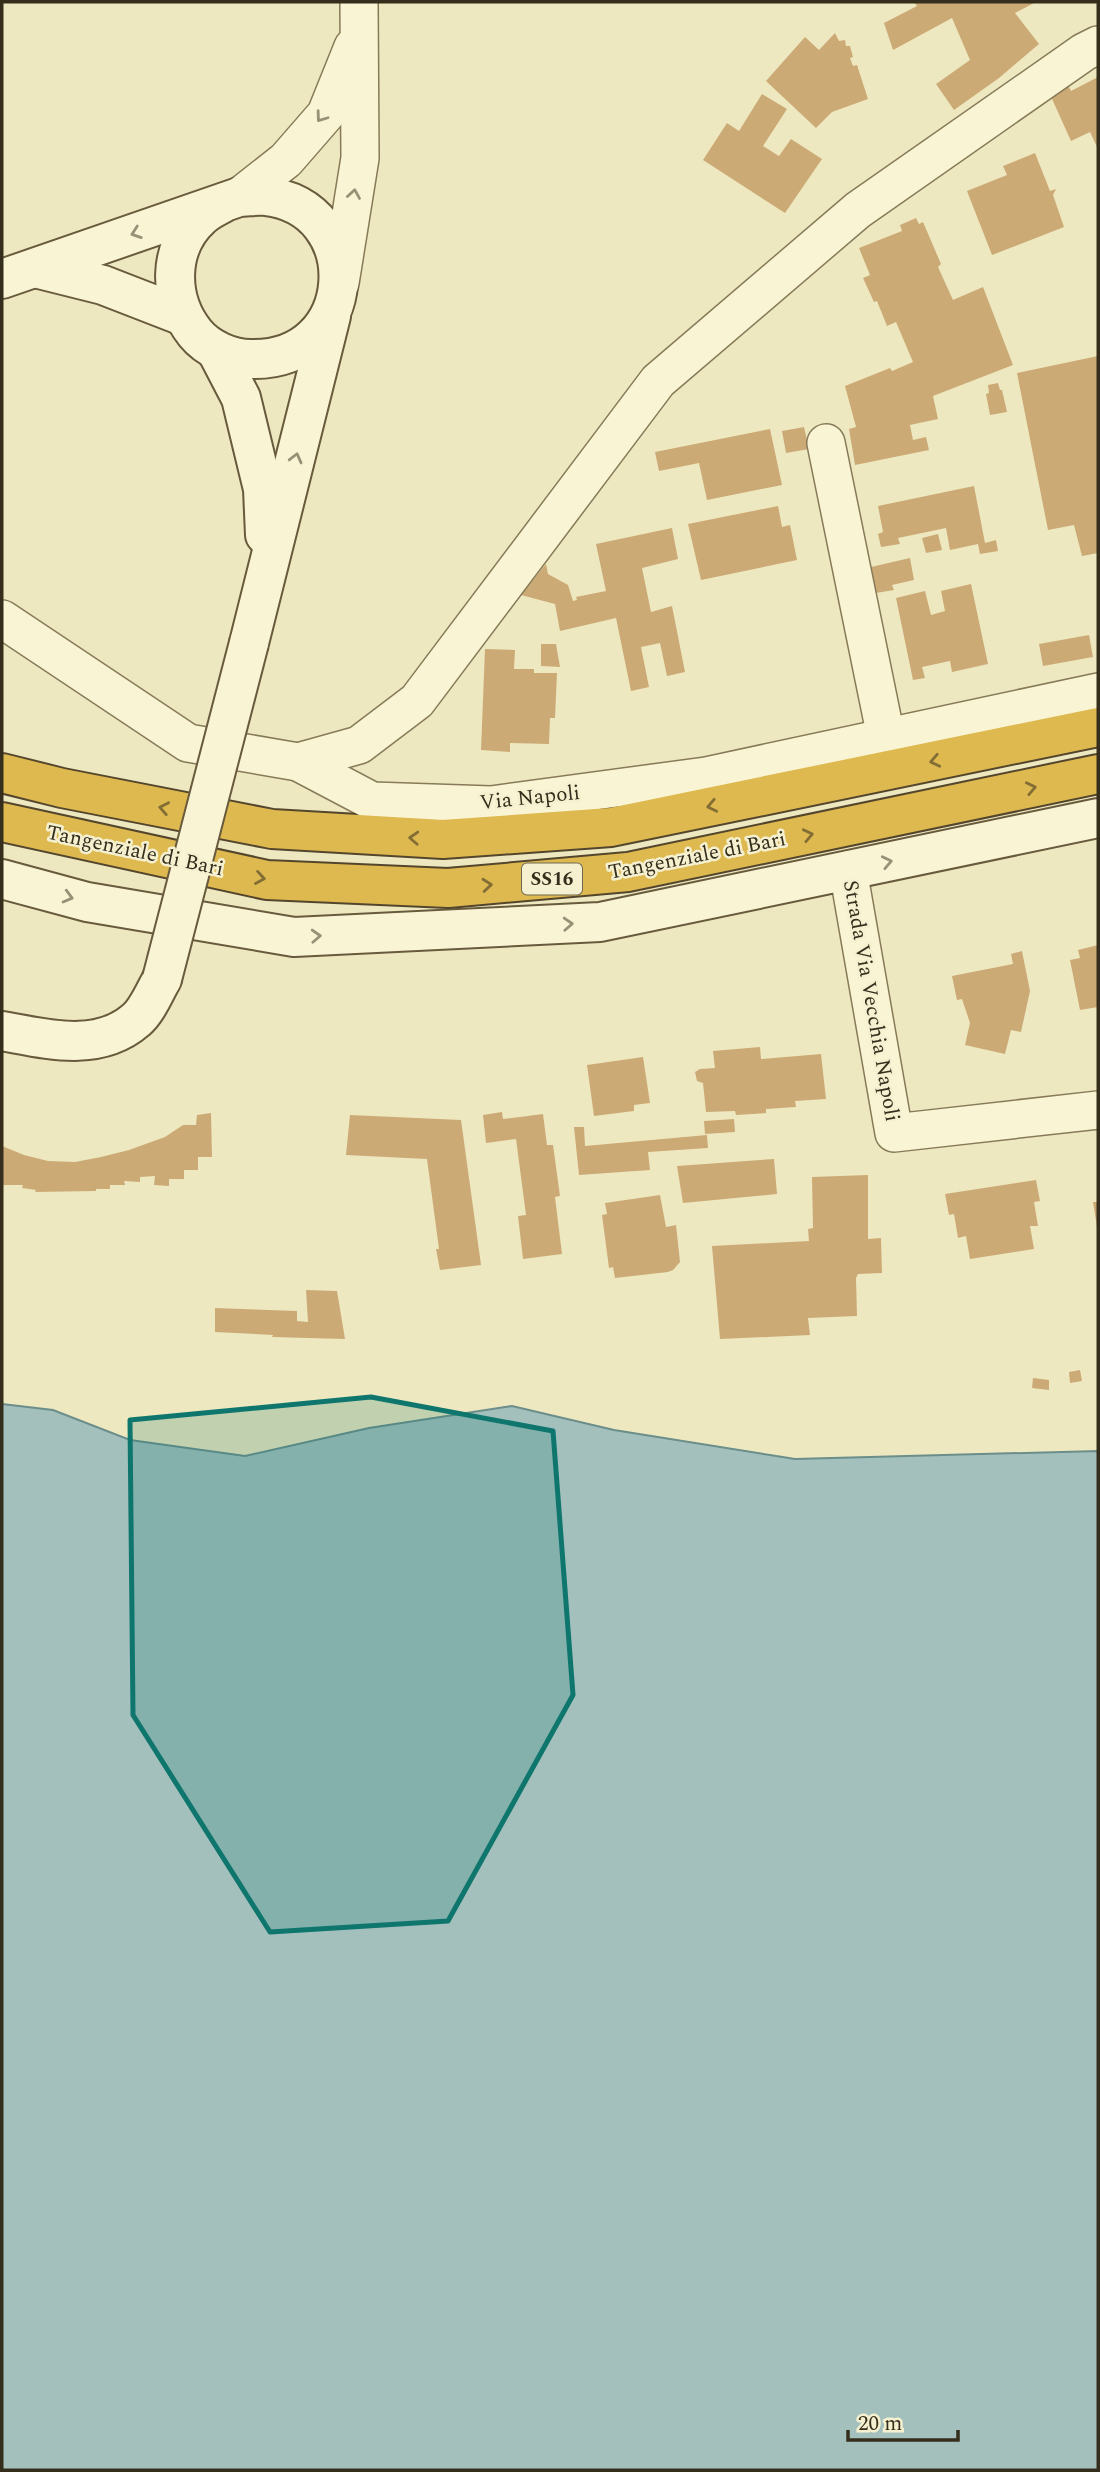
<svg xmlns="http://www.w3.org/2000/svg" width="1100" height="2472" viewBox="0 0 1100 2472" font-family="Spectral,serif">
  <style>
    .water { fill: #a3c0bd; stroke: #6b8e8b; stroke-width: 2 }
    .building { fill: #ccaa76 }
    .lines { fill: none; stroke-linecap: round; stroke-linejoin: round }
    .street-casing { stroke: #877a58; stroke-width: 40 }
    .secondary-casing { stroke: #685a3c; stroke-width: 42 }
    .highway-casing { stroke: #54462d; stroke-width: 42 }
    .street { stroke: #f9f4d4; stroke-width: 37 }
    .secondary { stroke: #f9f4d4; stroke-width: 38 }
    .highway { stroke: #deb950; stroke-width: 38 }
    .secondary-bridge-casing { stroke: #685a3c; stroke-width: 42; stroke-linecap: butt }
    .secondary-bridge { stroke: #f9f4d4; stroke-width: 38 }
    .oneway { stroke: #989178 }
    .oneway2 { stroke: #826d34 }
    .marked { fill: #0f766e; fill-opacity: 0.2; stroke: #0f766e; stroke-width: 5; stroke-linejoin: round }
    .labels { text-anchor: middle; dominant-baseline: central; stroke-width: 5; stroke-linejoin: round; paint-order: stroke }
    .shield { fill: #f5f1d0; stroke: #6f6853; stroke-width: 2 }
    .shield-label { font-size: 19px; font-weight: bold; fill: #362e1d }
    .street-label { font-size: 21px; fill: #362e1d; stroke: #f5f1d0 }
  </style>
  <rect width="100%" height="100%" fill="#eee8c0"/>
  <!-- water -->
  <polygon class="water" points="2,1404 53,1410 130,1440 245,1456 369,1428 512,1406 614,1430 795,1459 1098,1451 1098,2470 2,2470"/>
  <!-- building -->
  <g class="building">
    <polygon points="914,2 1036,2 1015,13 1039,44 999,78 954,110 936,84 970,60 952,18 893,50 884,23 917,6"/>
    <polygon points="835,33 839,41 845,40 846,46 850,46 853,57 850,58 853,66 857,65 868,99 832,112 816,128 766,81 805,37 819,50"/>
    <polygon points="1064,77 1071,91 1098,77 1098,149 1090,132 1071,141 1048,90"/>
    <polygon points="762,94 787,109 763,146 779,156 791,139 822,159 785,213 703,160 727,123 739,131"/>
    <polygon points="1035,153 1050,191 1056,189 1053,195 1064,227 992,255 967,191 1007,175 1003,166"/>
    <polygon points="916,218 919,224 923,222 941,264 938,267 953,300 983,287 1013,365 933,396 938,419 910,425 913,440 926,437 929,450 855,465 849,429 856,427 845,386 890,368 892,371 913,362 896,322 887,326 877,301 874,302 863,278 870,275 859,248 902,231 900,225"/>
    <polygon points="1098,356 1098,553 1082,556 1074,525 1048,530 1017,373"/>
    <polygon points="998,383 1000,390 1002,390 1007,412 990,415 986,394 989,393 988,385"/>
    <polygon points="804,427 809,449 786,453 782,431"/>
    <polygon points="770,429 782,485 707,500 699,463 659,471 655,452"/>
    <polygon points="974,486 985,543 996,540 998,551 980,554 978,544 950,550 946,528 898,538 900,544 881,547 878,534 883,532 878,506"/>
    <polygon points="778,506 782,527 790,525 797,560 701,580 688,524"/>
    <polygon points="672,528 678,559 642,568 651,612 672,606 685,672 667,676 660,643 641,647 649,687 631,691 616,618 560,631 555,604 521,595 546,564 548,574 568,585 573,601 577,600 576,597 606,591 596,544"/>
    <polygon points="938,534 942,550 926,553 922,538"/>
    <polygon points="910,558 914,580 892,585 894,590 876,593 871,567"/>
    <polygon points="971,584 988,664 952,672 950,661 922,667 925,678 913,680 896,598 925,591 931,615 945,611 941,591"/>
    <polygon points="1089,635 1093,657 1043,666 1039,644"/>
    <polygon points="541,644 556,644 560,667 541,666"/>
    <polygon points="485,649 515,650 514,669 534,669 534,673 557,673 555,718 550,718 549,744 510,743 510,752 481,750"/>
    <polygon points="1098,945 1098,1007 1080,1010 1070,960 1080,958 1078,950"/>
    <polygon points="1022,951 1030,991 1021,1032 1011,1030 1005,1054 965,1045 970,1023 962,999 957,1000 952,976 1013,964 1011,954"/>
    <polygon points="760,1047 761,1059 821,1054 826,1099 795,1101 796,1107 766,1109 766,1113 736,1115 735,1111 706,1112 703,1083 697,1081 695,1072 700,1069 715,1068 713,1051"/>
    <polygon points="643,1057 650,1103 634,1105 634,1111 594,1116 587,1065"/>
    <polygon points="502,1112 503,1119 543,1114 547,1145 553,1145 560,1196 555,1197 562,1254 523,1259 518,1216 526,1215 516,1139 486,1143 483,1115"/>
    <polygon points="211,1113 212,1157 198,1157 198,1170 184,1170 184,1179 169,1179 169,1186 154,1185 155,1176 140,1177 140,1182 124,1181 125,1185 110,1185 110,1189 96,1189 96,1191 35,1192 36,1190 22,1188 23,1185 2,1185 2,1146 24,1155 48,1161 75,1162 101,1157 129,1150 165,1137 183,1125 196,1125 197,1115"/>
    <polygon points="350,1115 461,1120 481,1265 440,1270 436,1249 439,1249 427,1159 346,1155"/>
    <polygon points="734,1119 735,1132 705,1134 704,1121"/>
    <polygon points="574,1127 584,1127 585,1146 707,1135 708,1148 648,1152 650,1170 579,1175"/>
    <polygon points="774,1159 777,1194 683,1203 677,1166"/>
    <polygon points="868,1175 868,1239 881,1238 882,1273 858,1274 856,1278 857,1316 808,1318 810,1335 720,1339 712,1246 809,1241 808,1229 813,1228 812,1177"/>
    <polygon points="1036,1180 1040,1201 1034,1202 1038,1226 1030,1226 1034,1249 970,1259 966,1236 958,1238 954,1214 949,1215 945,1194"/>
    <polygon points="660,1195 666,1227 676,1225 680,1262 673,1270 668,1272 615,1278 613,1267 609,1268 602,1215 607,1214 605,1203"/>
    <polygon points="1093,1202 1098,1202 1098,1227 1097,1227"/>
    <polygon points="306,1290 337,1291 345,1339 272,1337 273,1335 215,1332 215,1308 297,1311 297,1321 308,1322"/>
    <polygon points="1080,1370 1082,1381 1070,1383 1069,1372"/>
    <polygon points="1033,1378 1049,1380 1049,1390 1032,1388"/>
  </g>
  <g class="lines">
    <defs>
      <g id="street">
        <polyline points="239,197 286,160 326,114 353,47"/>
        <polyline points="340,283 360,158 359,2"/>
        <polyline points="826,443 886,737"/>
        <polyline points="2,619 188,743 298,762 372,801 491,805 706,776 1098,692"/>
        <polyline points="298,762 359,745 417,701 658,381 858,210 1084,52 1098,45"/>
        <polyline points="848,870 894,1133 1098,1110"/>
      </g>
      <g id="secondary">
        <polyline points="35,268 103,285 183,316"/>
        <path d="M2 279 239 197C247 197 257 195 265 196 369 207 361 362 251 359 231 359 208 349 195 333 168 299 167 248 201 217 207 211 216 207 223 203"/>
        <polyline points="216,350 241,398 263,489 265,535"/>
        <polyline points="249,643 331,316"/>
        <polyline points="2,879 87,902 294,937 600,922 1098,818"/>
        <path d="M2 1031C47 1039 98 1053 136 1020 147 1011 155 991 162 979"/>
      </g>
      <g id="highway">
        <polyline points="2,773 62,788 272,829 443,839 611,827 1098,727"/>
        <polyline points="2,822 267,880 448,888 628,872 1098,774"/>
      </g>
    </defs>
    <!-- street casing -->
    <use href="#street" class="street-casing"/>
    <!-- secondary casing -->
    <use href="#secondary" class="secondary-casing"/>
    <!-- highway casing -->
    <use href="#highway" class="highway-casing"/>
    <!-- street -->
    <use href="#street" class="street"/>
    <!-- secondary -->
    <use href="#secondary" class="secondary"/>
    <!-- highway -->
    <use href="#highway" class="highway"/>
    <defs>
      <polyline id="secondary-bridge" points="162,979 249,643"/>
    </defs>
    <!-- secondary-bridge casing -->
    <use href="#secondary-bridge" class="secondary-bridge-casing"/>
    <!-- secondary-bridge -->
    <use href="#secondary-bridge" class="secondary-bridge"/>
  </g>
  <!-- one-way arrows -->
  <defs><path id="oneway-chevron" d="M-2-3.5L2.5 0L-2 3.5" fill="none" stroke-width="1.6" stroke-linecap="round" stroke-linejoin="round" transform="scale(1.75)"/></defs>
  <g class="oneway">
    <use href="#oneway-chevron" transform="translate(321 117) rotate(126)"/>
    <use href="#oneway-chevron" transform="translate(354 194) rotate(-81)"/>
    <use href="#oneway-chevron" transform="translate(136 233) rotate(161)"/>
    <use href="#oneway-chevron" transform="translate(296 458) rotate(-76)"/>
    <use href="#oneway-chevron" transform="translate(887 862) rotate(-12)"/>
    <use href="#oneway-chevron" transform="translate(68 897) rotate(15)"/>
    <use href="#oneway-chevron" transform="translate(568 924) rotate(-3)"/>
    <use href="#oneway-chevron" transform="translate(316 936) rotate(-3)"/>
  </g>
  <g class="oneway2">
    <use href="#oneway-chevron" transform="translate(935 761) rotate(168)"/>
    <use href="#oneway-chevron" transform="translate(1031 788) rotate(-12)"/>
    <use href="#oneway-chevron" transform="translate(712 806) rotate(168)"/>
    <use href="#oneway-chevron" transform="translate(164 808) rotate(-169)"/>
    <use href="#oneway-chevron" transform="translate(808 835) rotate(-12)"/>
    <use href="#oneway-chevron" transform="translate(414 838) rotate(-177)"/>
    <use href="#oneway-chevron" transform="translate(260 878) rotate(10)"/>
    <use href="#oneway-chevron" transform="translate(487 885) rotate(-5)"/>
  </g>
  <!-- marked area -->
  <path class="marked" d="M371 1397 553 1431 573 1695 448 1921 270 1932 133 1715 130 1420Z"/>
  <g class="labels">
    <!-- shield labels -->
    <rect class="shield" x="522" y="863.5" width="60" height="31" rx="5"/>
    <g class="shield-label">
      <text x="552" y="879">SS16</text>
    </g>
    <!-- street labels -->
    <g class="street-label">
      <text transform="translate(530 798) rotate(-6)">Via Napoli</text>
      <text transform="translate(135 851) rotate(12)">Tangenziale di Bari</text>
      <text transform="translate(697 856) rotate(-11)">Tangenziale di Bari</text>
      <text transform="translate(871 1001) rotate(80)">Strada Via Vecchia Napoli</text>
    </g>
  </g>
  <!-- border -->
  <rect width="1100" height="2472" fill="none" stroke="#362e1d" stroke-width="7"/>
  <!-- scale -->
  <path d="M848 2430v10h110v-10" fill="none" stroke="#362e1d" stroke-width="3.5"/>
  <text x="858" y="2430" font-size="21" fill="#362e1d" stroke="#f5f1d0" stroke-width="5" paint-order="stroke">20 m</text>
</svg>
